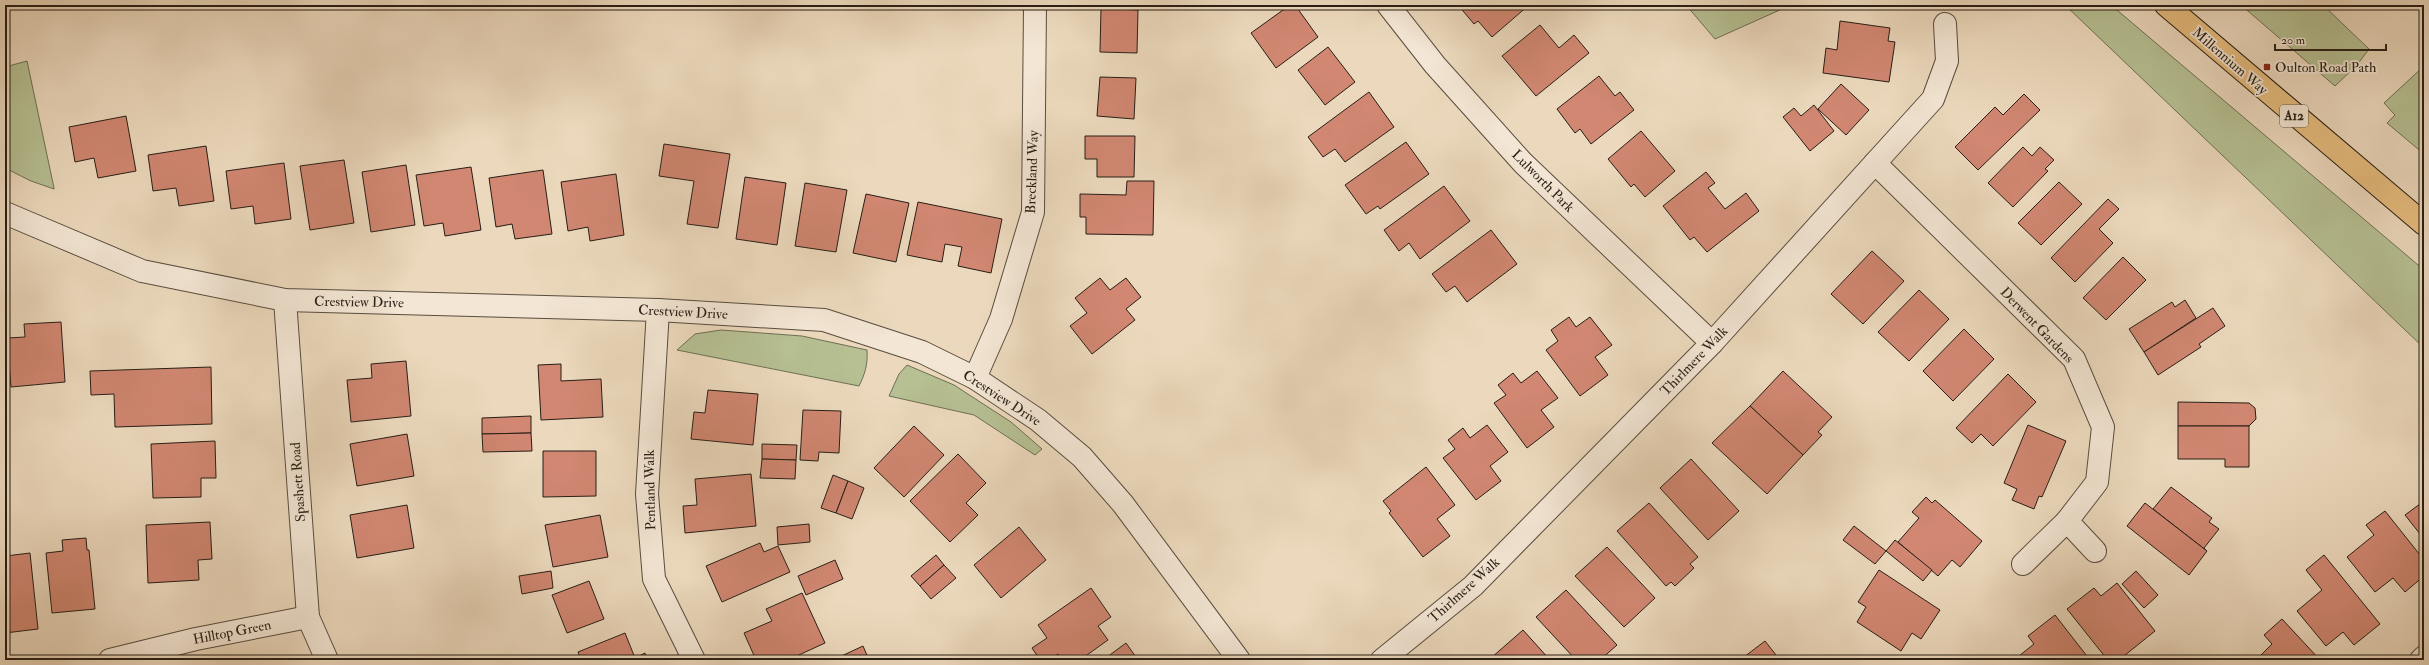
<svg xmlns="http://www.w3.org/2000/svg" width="2429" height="665" viewBox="0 0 2429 665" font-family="'IM FELL Double Pica',serif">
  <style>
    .green { fill: #b6c093; stroke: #6e6f54 }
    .building { fill: #d18772; stroke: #271e15 }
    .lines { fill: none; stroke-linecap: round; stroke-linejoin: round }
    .minor-casing { stroke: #584d3f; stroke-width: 24 }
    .trunk-casing { stroke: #271e15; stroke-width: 24 }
    .minor { stroke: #f3e6d4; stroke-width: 22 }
    .trunk { stroke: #e6bc7e; stroke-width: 22 }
    .poi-dot { fill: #8f2418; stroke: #f3e6d4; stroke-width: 1.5 }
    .labels { text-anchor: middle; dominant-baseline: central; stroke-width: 3.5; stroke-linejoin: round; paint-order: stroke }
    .shield { fill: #f3e6d4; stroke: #645a4e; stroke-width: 1 }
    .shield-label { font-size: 13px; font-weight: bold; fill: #271e15 }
    .street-label { font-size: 14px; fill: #271e15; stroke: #f3e6d4 }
    .poi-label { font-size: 14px; fill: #271e15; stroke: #f3e6d4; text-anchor: start }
  </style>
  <rect width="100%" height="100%" fill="#ecd9bd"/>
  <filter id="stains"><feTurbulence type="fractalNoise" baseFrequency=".005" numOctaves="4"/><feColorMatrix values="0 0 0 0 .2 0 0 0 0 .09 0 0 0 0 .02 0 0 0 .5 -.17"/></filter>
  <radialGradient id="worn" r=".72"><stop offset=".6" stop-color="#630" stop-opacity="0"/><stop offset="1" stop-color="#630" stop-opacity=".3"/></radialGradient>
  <!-- green -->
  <g class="green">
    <polygon points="1686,5 1791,5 1715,39"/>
    <polygon points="2065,5 2111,5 2424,270 2424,348"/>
    <polygon points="2241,5 2323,5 2369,49 2357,65 2335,86"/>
    <polygon points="27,61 54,188 54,189 31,181 5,168 5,67"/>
    <polygon points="2424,66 2424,154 2387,123 2395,115 2384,103"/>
    <path d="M721 330 802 336 867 350C868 364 865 374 859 386L677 350 695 334Z"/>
    <polygon points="907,365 954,385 1011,422 1042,449 1035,455 974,415 889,396 899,374"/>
  </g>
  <!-- building -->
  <g class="building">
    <polygon points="1290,5 1295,5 1318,37 1276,68 1251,33"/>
    <polygon points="1458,5 1529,5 1492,37 1478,21 1474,24"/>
    <polygon points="1101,8 1138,10 1137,53 1100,52"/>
    <polygon points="1840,21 1890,28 1888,41 1895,42 1889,82 1823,73 1826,48 1837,50"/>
    <polygon points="1540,25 1559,48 1574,35 1589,53 1536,96 1502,56"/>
    <polygon points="1328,47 1355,82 1325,105 1298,70"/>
    <polygon points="1599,76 1615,96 1620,92 1634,110 1591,144 1580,129 1575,133 1557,109"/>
    <polygon points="1100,77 1136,78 1134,119 1097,116"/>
    <polygon points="1841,84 1869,110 1846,135 1818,109"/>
    <polygon points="1369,92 1394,127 1345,162 1335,149 1323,157 1308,137"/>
    <polygon points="2024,94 2040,110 1978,170 1955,147 1995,107 2003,115"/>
    <polygon points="1814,105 1834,131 1810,151 1783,117 1794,108 1801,116"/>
    <polygon points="126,116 136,171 98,178 94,158 75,162 69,127"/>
    <polygon points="1641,131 1675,171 1645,197 1634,184 1631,187 1608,159"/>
    <polygon points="1085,136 1135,136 1134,177 1097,177 1097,159 1085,159"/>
    <polygon points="1406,142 1429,174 1380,209 1378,206 1366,214 1345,185"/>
    <polygon points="664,144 730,154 718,228 687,224 694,181 659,176"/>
    <polygon points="206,146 214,201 179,206 176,188 153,191 148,155"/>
    <polygon points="2023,147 2032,156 2040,147 2054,160 2045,169 2048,171 2013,207 1988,183"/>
    <polygon points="344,160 354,223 310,230 300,166"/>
    <polygon points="284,163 291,219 255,224 253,206 231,209 226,171"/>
    <polygon points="406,165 415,225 371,232 362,172"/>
    <polygon points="471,167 481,230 445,236 443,223 424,226 416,175"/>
    <polygon points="543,170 552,234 515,239 512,224 496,227 489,178"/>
    <polygon points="1706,172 1715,183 1708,188 1725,209 1746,193 1759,211 1707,252 1694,237 1690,240 1663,206"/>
    <polygon points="616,174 624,235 590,241 588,227 568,231 561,182"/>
    <polygon points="745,177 786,183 777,245 736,239"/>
    <polygon points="1127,181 1154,181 1153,235 1086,234 1086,217 1080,217 1080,194 1126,195"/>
    <polygon points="2059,182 2082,204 2041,245 2018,223"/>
    <polygon points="805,183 847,190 836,252 795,246"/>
    <polygon points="1444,186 1470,221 1420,259 1409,243 1399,251 1384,230"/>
    <polygon points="866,194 909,203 896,262 853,253"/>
    <polygon points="2108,199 2119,209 2099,229 2113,243 2075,282 2051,258"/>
    <polygon points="918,202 1002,219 991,273 958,266 962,247 945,244 942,262 907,255"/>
    <polygon points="1491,230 1517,264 1467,302 1455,286 1446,292 1432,274"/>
    <polygon points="1872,251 1904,281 1863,324 1831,294"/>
    <polygon points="2123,257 2146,280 2106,320 2083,298"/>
    <polygon points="1100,278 1110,290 1126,278 1141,297 1126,309 1135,320 1092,354 1070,326 1087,313 1075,298"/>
    <polygon points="1919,290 1949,319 1909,361 1878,332"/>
    <polygon points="2185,300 2196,318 2144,352 2129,329 2172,302 2175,307"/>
    <polygon points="2213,308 2225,326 2199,344 2201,347 2158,375 2144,352"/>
    <polygon points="1569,317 1576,327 1590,317 1612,345 1595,357 1608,375 1580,396 1546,350 1558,341 1551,330"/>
    <polygon points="61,322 65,382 11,387 7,338 25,337 24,324"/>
    <polygon points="1964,329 1994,359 1953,401 1923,371"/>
    <polygon points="406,361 411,416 351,422 347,380 372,378 371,364"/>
    <polygon points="561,364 561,381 601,379 603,417 541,420 538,365"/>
    <polygon points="211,367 212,424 115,427 114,394 91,395 90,371"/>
    <polygon points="1537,371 1558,398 1541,410 1554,427 1527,448 1494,403 1506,395 1498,385 1513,373 1521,383"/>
    <polygon points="1783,371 1832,417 1818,432 1822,435 1803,455 1750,406"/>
    <polygon points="2008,374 2036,402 1993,446 1981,434 1972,443 1956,428"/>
    <polygon points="708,390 758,394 753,445 691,439 694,412 705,413"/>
    <polygon points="2178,402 2249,403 2255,408 2256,419 2249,426 2178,426"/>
    <polygon points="1750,406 1803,455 1767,494 1712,443"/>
    <polygon points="803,410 841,411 839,453 819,452 818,461 800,460"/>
    <polygon points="531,416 531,433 482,434 482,418"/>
    <polygon points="1487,425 1508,452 1490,466 1501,481 1476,500 1443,458 1455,449 1448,440 1463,428 1470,438"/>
    <polygon points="2028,425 2066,441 2042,497 2039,496 2034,509 2012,500 2017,489 2004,483"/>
    <polygon points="914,426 944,455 904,497 874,468"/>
    <polygon points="2178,426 2249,426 2249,467 2225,467 2225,459 2178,459"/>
    <polygon points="531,433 532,451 483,452 482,434"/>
    <polygon points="407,434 414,476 357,486 350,444"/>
    <polygon points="215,441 216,478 201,478 201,497 153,498 151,444"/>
    <polygon points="762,444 797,445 796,460 762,459"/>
    <polygon points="543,451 596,451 596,496 543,497"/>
    <polygon points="958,454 986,483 966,503 978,515 950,542 910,501"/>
    <polygon points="762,459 796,460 795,479 760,478"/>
    <polygon points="1691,459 1739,511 1708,540 1660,488"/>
    <polygon points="1426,467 1455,505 1437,519 1450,536 1423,557 1389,513 1391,511 1383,501"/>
    <polygon points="751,474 756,526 685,533 683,506 697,505 695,479"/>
    <polygon points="833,475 848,481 836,513 821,508"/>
    <polygon points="848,481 864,488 852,519 836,513"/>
    <polygon points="2171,487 2212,518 2209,522 2219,529 2204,548 2207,551 2153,509"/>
    <polygon points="1926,497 1932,503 1935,500 1982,541 1960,567 1952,560 1938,576 1898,542 1919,518 1912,512"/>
    <polygon points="2424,501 2424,539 2405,515"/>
    <polygon points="1649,503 1698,557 1690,564 1694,568 1675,586 1671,582 1666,586 1617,531"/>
    <polygon points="2145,503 2207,551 2189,575 2127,526"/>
    <polygon points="407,505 414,548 357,558 350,515"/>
    <polygon points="2385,511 2424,560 2424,576 2405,592 2393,578 2375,592 2347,557 2374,535 2366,525"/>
    <polygon points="600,515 608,557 553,567 545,525"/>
    <polygon points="210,522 212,559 198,560 199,580 148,583 146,525"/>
    <polygon points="809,524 810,542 778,545 777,527"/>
    <polygon points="1854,526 1886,551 1875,564 1843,540"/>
    <polygon points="1019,527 1046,560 1001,598 974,565"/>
    <polygon points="86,538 87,550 89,550 95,609 52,613 46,553 63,551 62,540"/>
    <polygon points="1895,540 1932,570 1923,581 1886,551"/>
    <polygon points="760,543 764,552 778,546 790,572 722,602 706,566"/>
    <polygon points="1607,547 1655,598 1624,627 1575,576"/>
    <polygon points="5,549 6,556 30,553 38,629 5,633"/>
    <polygon points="936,555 944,565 920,586 911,576"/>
    <polygon points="2324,555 2380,624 2354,645 2343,632 2326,646 2297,611 2322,590 2306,570"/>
    <polygon points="835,560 843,579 806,595 798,576"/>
    <polygon points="944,565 956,578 931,599 920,586"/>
    <polygon points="1879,570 1940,610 1921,639 1912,633 1901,651 1857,622 1866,607 1858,602"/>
    <polygon points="551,571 553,588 522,594 519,576"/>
    <polygon points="2136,571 2158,595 2144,608 2122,584"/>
    <polygon points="589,581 604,619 567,633 552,595"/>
    <polygon points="2117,583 2155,631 2119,660 2111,660 2108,656 2106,658 2067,609 2094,588 2101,596"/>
    <polygon points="1091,588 1111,617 1098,626 1108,640 1080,660 1062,660 1058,654 1049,660 1040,660 1032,648 1047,638 1038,625"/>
    <polygon points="1566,590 1617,645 1600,660 1576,660 1536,617"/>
    <polygon points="802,593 825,643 788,660 756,660 744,633 772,621 766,609"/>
    <polygon points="2055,615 2090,660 2022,660 2019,656 2034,644 2028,636"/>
    <polygon points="2282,619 2320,660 2256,660 2272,644 2264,635"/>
    <polygon points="1523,630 1550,660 1493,660 1491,658"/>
    <polygon points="625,633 635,658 645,653 647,660 581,660 578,652"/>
    <polygon points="1765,641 1780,660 1740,660"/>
    <polygon points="1126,643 1138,660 1103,660"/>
    <polygon points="863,646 869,660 833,660"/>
  </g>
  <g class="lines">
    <defs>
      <g id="minor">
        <polyline points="1388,5 1435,65 1523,163 1712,343"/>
        <polyline points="1875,163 2074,359 2103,427 2097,482 2067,521 2023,564"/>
        <polyline points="5,213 142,271 285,300 658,310 824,320 922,352 975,378 1038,420 1082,457 1123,504 1239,660"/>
        <polyline points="285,300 308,617 327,660"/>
        <polyline points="658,310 647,494 654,579 694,660"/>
        <polyline points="975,378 1001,319 1033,212 1035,5"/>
        <polyline points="2067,521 2095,551"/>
        <polyline points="110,660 196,639 308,617"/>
        <polyline points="1382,660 1473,586 1712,343 1933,99 1947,61 1945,24"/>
        <polyline points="2421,660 2424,657"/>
      </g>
      <polyline id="trunk" points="2166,5 2424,224"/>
    </defs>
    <!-- minor casing -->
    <use href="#minor" class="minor-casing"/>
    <!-- trunk casing -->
    <use href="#trunk" class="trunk-casing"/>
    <!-- minor -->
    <use href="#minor" class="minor"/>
    <!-- trunk -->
    <use href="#trunk" class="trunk"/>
  </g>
  <!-- markers -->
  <rect class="poi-dot" x="2263" y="63" width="8" height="8" rx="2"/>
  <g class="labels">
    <!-- shield labels -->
    <rect class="shield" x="2280" y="105" width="28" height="22" rx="3"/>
    <g class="shield-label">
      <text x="2294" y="116">A12</text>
    </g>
    <!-- street labels -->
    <g class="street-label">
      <text transform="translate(2230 61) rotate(41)">Millennium Way</text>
      <text transform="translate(1032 172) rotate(-88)">Breckland Way</text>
      <text transform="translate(1543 181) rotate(45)">Lulworth Park</text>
      <text transform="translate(359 302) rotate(1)">Crestview Drive</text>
      <text transform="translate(683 312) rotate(3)">Crestview Drive</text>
      <text transform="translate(2037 325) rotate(46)">Derwent Gardens</text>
      <text transform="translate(1694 361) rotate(-46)">Thirlmere Walk</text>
      <text transform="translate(1002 398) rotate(33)">Crestview Drive</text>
      <text transform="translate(298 482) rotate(-94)">Spashett Road</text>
      <text transform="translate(650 490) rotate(-91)">Pentland Walk</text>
      <text transform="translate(1464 590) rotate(-42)">Thirlmere Walk</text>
      <text transform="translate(232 632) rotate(-11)">Hilltop Green</text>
    </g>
    <!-- poi labels -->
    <g class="poi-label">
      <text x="2275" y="67">Oulton Road Path</text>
    </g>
  </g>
  <!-- margin -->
  <rect width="2429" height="665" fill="none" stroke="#ecd9bd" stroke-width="20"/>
  <rect x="6" y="6" width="2417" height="653" fill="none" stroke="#271e15" stroke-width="2"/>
  <rect x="10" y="10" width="2409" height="645" fill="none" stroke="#271e15"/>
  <!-- scale -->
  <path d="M2275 44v6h111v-6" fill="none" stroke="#271e15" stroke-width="2"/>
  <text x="2281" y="44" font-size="12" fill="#271e15" stroke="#f3e6d4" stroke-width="3" paint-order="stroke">20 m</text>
  <rect width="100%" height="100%" filter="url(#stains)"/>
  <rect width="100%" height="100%" fill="url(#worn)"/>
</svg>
